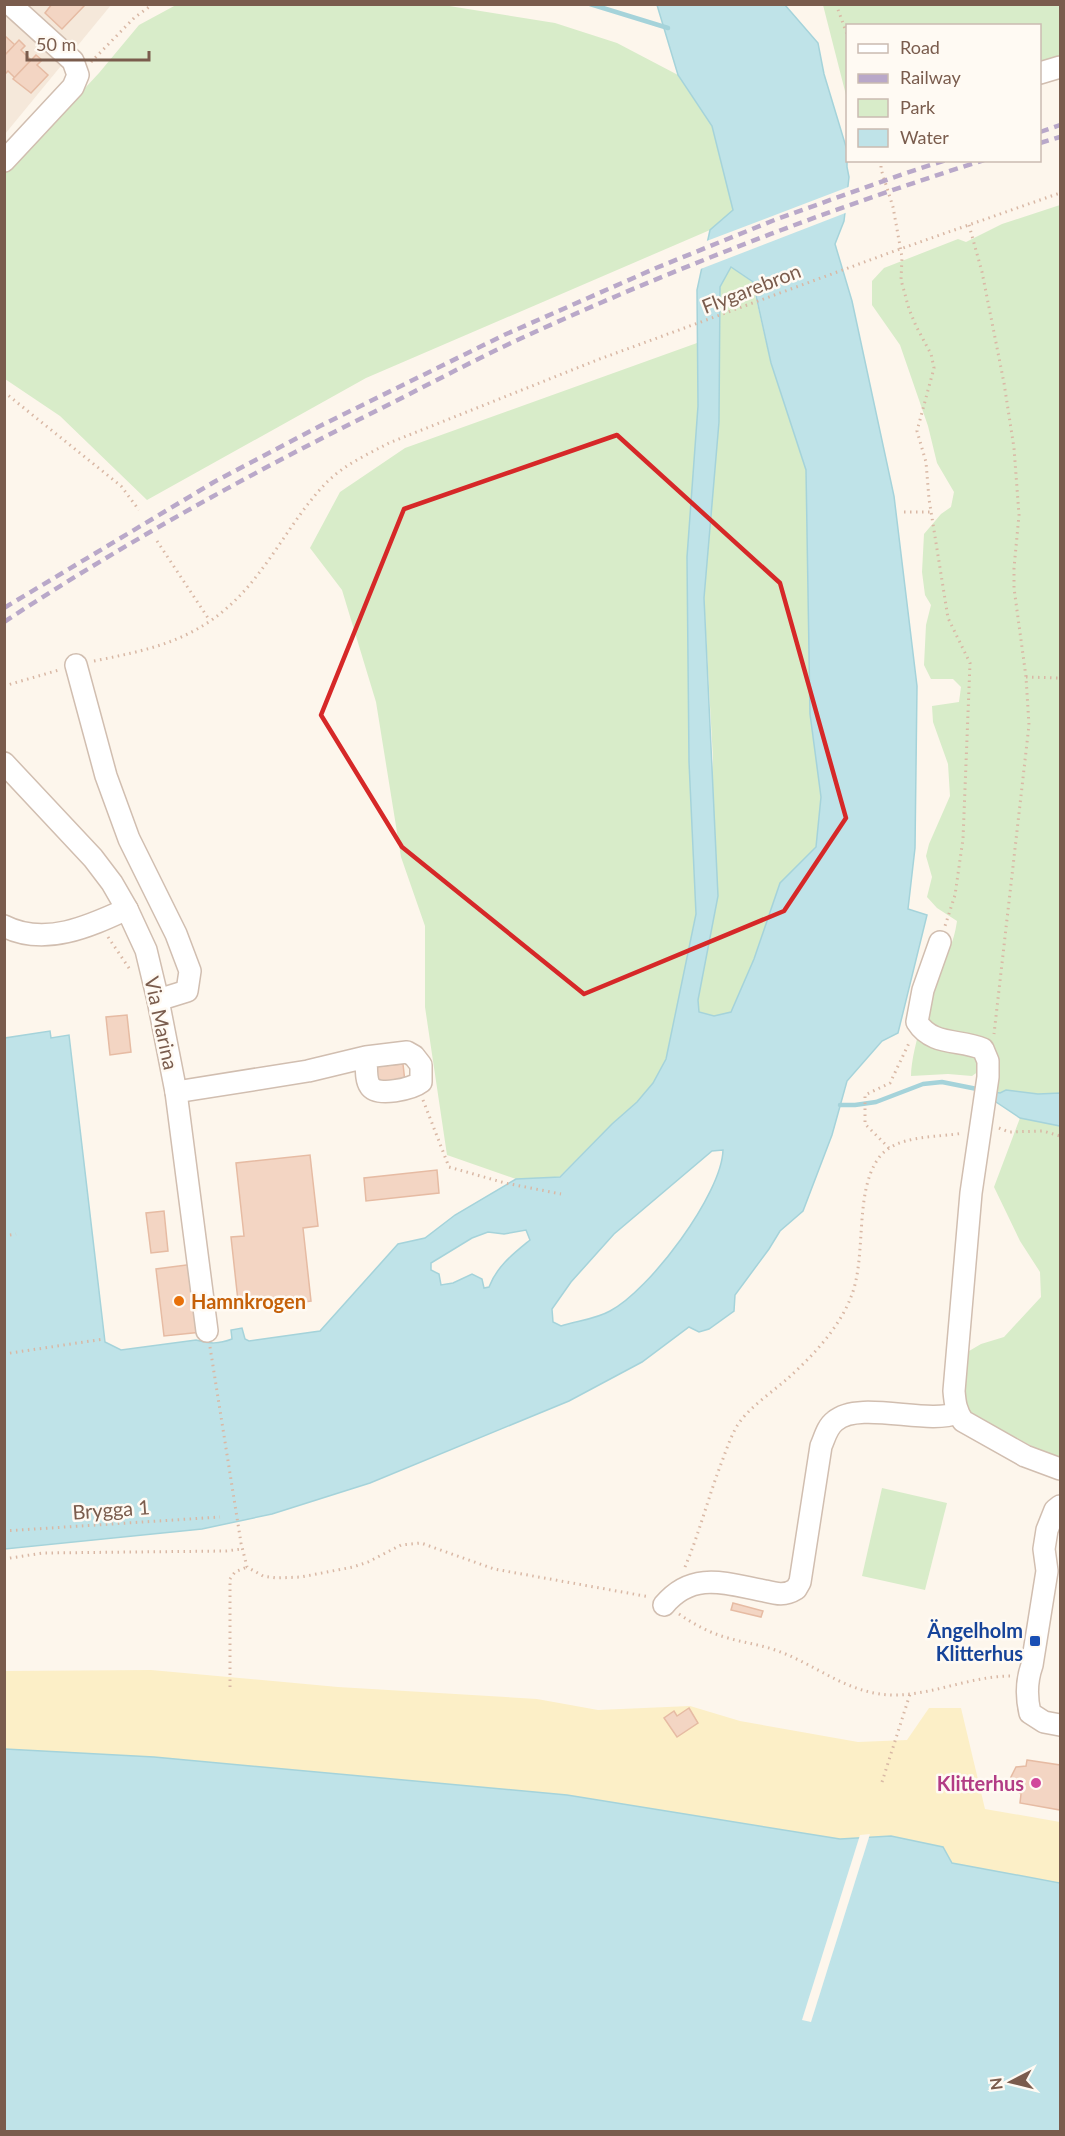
<svg xmlns="http://www.w3.org/2000/svg" width="1065" height="2136" viewBox="0 0 1065 2136" font-family="Lato,sans-serif">
  <style>
    .residential { fill: #f5e8da }
    .green { fill: #d8ecc9 }
    .sand { fill: #fcefc7 }
    .water { fill: #bfe3e8; stroke: #a5d3da; stroke-width: 1.5; fill-rule: evenodd }
    .pier { fill: #fdf6ec }
    .lines { fill: none; stroke-linecap: round; stroke-linejoin: round }
    .stream { stroke: #a5d3da; stroke-width: 4.5 }
    .building { fill: #f3d5c3; stroke: #e6bba3; stroke-width: 1.5 }
    .minor-casing { stroke: #d1beb0; stroke-width: 24 }
    .path { stroke: #d9b8a5; stroke-width: 3; stroke-dasharray: 1.5 4.5; stroke-linecap: butt }
    .minor { stroke: #fff; stroke-width: 21 }
    .rail { stroke: #b9a8c9; stroke-width: 4.5; stroke-dasharray: 9 6; stroke-linecap: butt }
    .marked { fill: none; stroke: #d62828; stroke-width: 4.5; stroke-linejoin: round }
    .food-dot { fill: #e8710a; stroke: #fffaf3; stroke-width: 2 }
    .transit-dot { fill: #1a4fb4; stroke: #fffaf3; stroke-width: 2 }
    .hotel-dot { fill: #d1479c; stroke: #fffaf3; stroke-width: 2 }
    .labels { text-anchor: middle; dominant-baseline: central; stroke-width: 5; stroke-linejoin: round; paint-order: stroke }
    .street-label { font-size: 20px; fill: #7a5c4d; stroke: #fffaf3 }
    .food-label { font-size: 20px; font-weight: bold; fill: #c56008; stroke: #fffaf3; text-anchor: start }
    .transit-label { font-size: 20px; font-weight: bold; fill: #164399; stroke: #fffaf3; text-anchor: end }
    .hotel-label { font-size: 20px; font-weight: bold; fill: #b23c85; stroke: #fffaf3; text-anchor: end }
  </style>
  <rect width="100%" height="100%" fill="#fdf6ec"/>
  <!-- residential -->
  <polygon class="residential" points="5,5 111,5 5,134"/>
  <!-- green -->
  <g class="green">
    <polygon points="176,5 443,5 555,23 617,43 678,75 712,126 733,210 710,230 366,378 147,500 60,416 5,379 4,175 99,73 139,25"/>
    <polygon points="823,5 1060,5 1060,77 1040,83 1040,26 848,26 847,99"/>
    <path d="M1060 205V1093L1038 1094 1006 1090 1000 1093 994 1092 979 1071 972 1076 948 1074 911 1076C911 1049 931 991 942 965 950 947 954 941 957 921L937 908 927 897 932 877 926 856 929 844 950 796 948 764 933 722 932 706 959 702 961 687 953 679H931L924 665 926 625 931 605 925 595 922 572 924 534 941 514 951 507 954 492 937 463 928 426 900 345 872 305V281L884 268 958 239 966 242 1002 224Z"/>
    <polygon points="731,267 752,282 771,363 806,470 810,714 821,797 816,847 780,883 754,959 731,1012 714,1016 699,1013 698,1000 713,759 704,598 719,422 720,287"/>
    <polygon points="697,343 698,406 689,762 696,914 666,1059 653,1083 637,1102 612,1124 559,1177 516,1179 447,1155 425,1007 425,926 401,857 376,702 342,590 310,548 340,492 405,448"/>
    <polygon points="1020,1118 1060,1126 1060,1461 962,1409 964,1354 981,1344 1004,1337 1041,1297 1040,1272 1020,1241 994,1187"/>
    <polygon points="882,1488 947,1503 925,1590 862,1576"/>
  </g>
  <!-- sand -->
  <polygon class="sand" points="151,1670 338,1687 537,1699 598,1710 690,1706 740,1721 858,1742 907,1740 929,1708 961,1708 985,1809 1060,1822 1060,1883 952,1863 943,1847 891,1836 840,1839 567,1795 154,1757 5,1749 5,1671"/>
  <!-- water -->
  <g class="water">
    <path d="M657 5H785L818 43 824 74 847 150V167L849 177 844 221 835 244 852 301 894 496 917 686 915 848 908 909 927 915 898 1033 882 1041 847 1081 832 1135 803 1211 780 1231 769 1249 735 1295 734 1311 709 1329 699 1332 689 1327 642 1362 569 1401 370 1483 272 1514 202 1529 5 1549V1038L50 1031 51 1038 69 1035 105 1342 121 1350 196 1340C209 1344 219 1344 232 1339L231 1330 242 1328 245 1339 249 1341 320 1331 398 1244 425 1238 455 1215 516 1179 560 1177 612 1124 637 1102 653 1083 666 1059 696 914 689 762 687 557 698 406 697 290 710 230 733 210 712 126 678 75ZM731 267 753 282 771 363 806 470 810 714 821 797 816 847 780 883 754 959 731 1012 714 1016 699 1012 698 1000 718 896 704 598 719 422 720 287ZM723 1150C722 1194 649 1291 610 1311 596 1319 577 1321 561 1326L553 1322 552 1309 571 1282 614 1234 712 1151ZM526 1230 530 1240C513 1254 497 1266 489 1287L484 1288 482 1279 472 1274 453 1283 441 1285 439 1274 431 1270V1263L472 1238 488 1232 504 1234Z"/>
    <polygon points="1006,1090 1038,1094 1060,1093 1060,1126 1020,1118 993,1100 994,1092 1000,1093"/>
    <polygon points="5,1749 154,1757 567,1795 840,1839 891,1836 943,1847 952,1863 1060,1883 1060,2131 5,2132"/>
  </g>
  <!-- pier -->
  <g class="pier">
    <polygon points="851,186 848,212 698,270 704,242"/>
    <polygon points="870,1834 811,2022 802,2020 860,1835"/>
  </g>
  <g class="lines">
    <!-- stream -->
    <g class="stream">
      <polyline points="590,4 668,28"/>
      <polyline points="840,1105 855,1105 876,1102 923,1084 942,1082 977,1089"/>
    </g>
  </g>
  <!-- building -->
  <g class="building">
    <polygon points="52,4 85,4 85,5 62,29 45,13"/>
    <polygon points="4,35 15,45 4,56"/>
    <polygon points="19,40 25,46 21,50 31,60 15,78 8,71 6,73 4,72 4,56"/>
    <polygon points="36,55 42,60 37,65 48,75 31,93 13,79"/>
    <polygon points="127,1015 131,1052 110,1055 106,1017"/>
    <polygon points="403,1064 405,1082 374,1086 371,1067"/>
    <polygon points="310,1155 318,1226 303,1228 311,1301 239,1310 231,1237 244,1236 236,1163"/>
    <polygon points="437,1170 439,1193 366,1201 364,1178"/>
    <polygon points="164,1211 168,1251 151,1253 146,1213"/>
    <polygon points="194,1264 202,1332 164,1336 156,1269"/>
    <polygon points="733,1603 763,1611 761,1617 731,1610"/>
    <polygon points="689,1708 698,1723 677,1737 664,1718 674,1711 677,1716"/>
    <polygon points="1027,1760 1060,1765 1060,1810 1020,1803 1021,1794 1012,1788 1011,1777 1016,1767 1026,1766"/>
  </g>
  <g class="lines">
    <defs>
      <g id="minor">
        <polyline points="1040,73 1060,67"/>
        <polyline points="4,161 73,87 78,75 73,61 10,4"/>
        <polyline points="76,665 106,776 129,839 176,934 190,971 187,991 158,1000"/>
        <polyline points="4,763 93,858 112,883 127,909 146,950 158,1000 176,1092 207,1331"/>
        <path d="M4 926C45 947 90 926 127 909"/>
        <path d="M940 942 923 990 917 1022C932 1046 959 1039 983 1049L988 1061V1077L971 1193 954 1391C955 1403 956 1411 963 1421L1025 1456 1060 1469"/>
        <path d="M176 1092 308 1071 366 1057 407 1052 414 1056 421 1065V1082C412 1089 377 1097 370 1086 365 1079 367 1065 366 1057"/>
        <path d="M1060 1506 1055 1510 1047 1530 1044 1549 1047 1571 1032 1665C1026 1682 1026 1696 1030 1713L1044 1722 1060 1725"/>
        <path d="M664 1605C693 1570 727 1584 765 1591 777 1594 785 1596 796 1589L800 1582 821 1446C825 1437 827 1427 835 1421 859 1400 928 1425 957 1413"/>
      </g>
    </defs>
    <!-- minor casing -->
    <use href="#minor" class="minor-casing"/>
    <!-- path -->
    <g class="path">
      <polyline points="836,4 848,37"/>
      <polyline points="91,62 134,18 153,4"/>
      <polyline points="881,160 881,169 893,207 902,257 901,280 909,309 916,326 931,354 934,368 917,431 926,462 929,499 948,618 970,663 963,839 955,895 945,926"/>
      <polyline points="969,225 982,272 1004,383 1014,448 1019,515 1014,568 1014,588 1026,677 1029,725 994,1034"/>
      <polyline points="4,392 121,486 139,510"/>
      <polyline points="904,512 931,512"/>
      <polyline points="157,541 210,621"/>
      <path d="M94 661C144 651 189 642 228 607 268 572 290 520 327 482 344 465 368 454 389 443L597 360 900 249 1060 193"/>
      <polyline points="1026,677 1060,678"/>
      <polyline points="4,686 59,670"/>
      <polyline points="108,937 131,971"/>
      <polyline points="423,1100 449,1167 505,1183 561,1194"/>
      <polyline points="999,1128 1009,1132 1043,1131 1060,1136"/>
      <polyline points="889,1148 865,1124 865,1095 890,1083 910,1041"/>
      <polyline points="4,1236 16,1234"/>
      <polyline points="210,1347 241,1543 247,1567 263,1576 276,1578 301,1577 353,1567 368,1562 401,1545 421,1543 494,1569 650,1597"/>
      <polyline points="4,1354 104,1339"/>
      <polyline points="4,1531 220,1517"/>
      <polyline points="4,1559 43,1553 226,1551 242,1549"/>
      <path d="M685 1567C699 1534 708 1498 721 1464 726 1451 730 1438 737 1426 749 1407 770 1394 787 1379 812 1357 839 1328 851 1297 867 1258 854 1193 878 1159 895 1134 936 1138 963 1133"/>
      <path d="M679 1614C695 1625 710 1633 728 1638 745 1643 762 1645 778 1651 819 1666 850 1696 897 1695 935 1694 972 1676 1011 1676"/>
      <polyline points="230,1687 230,1579 235,1572 247,1567"/>
      <polyline points="882,1782 910,1694"/>
    </g>
    <!-- minor -->
    <use href="#minor" class="minor"/>
    <!-- rail -->
    <g class="rail">
      <polyline points="1040,132 1060,125"/>
      <polyline points="1040,143 1060,137"/>
      <polyline points="4,608 214,482 320,426 504,335 656,268 777,219 903,174 946,160"/>
      <path d="M4 622C129 540 260 468 394 402 433 382 471 362 511 343 664 272 823 211 984 160"/>
    </g>
  </g>
  <!-- marked area -->
  <path class="marked" d="M617 435 780 583 846 818 784 911 584 994 402 847 321 715 404 509Z"/>
  <!-- markers -->
  <circle class="food-dot" cx="179" cy="1301" r="6"/>
  <rect class="transit-dot" x="1029" y="1635" width="12" height="12" rx="3"/>
  <circle class="hotel-dot" cx="1036" cy="1783" r="6"/>
  <g class="labels">
    <!-- street labels -->
    <g class="street-label">
      <text transform="translate(751 288) rotate(-21)">Flygarebron</text>
      <text transform="translate(162 1023) rotate(78)">Via Marina</text>
      <text transform="translate(111 1509) rotate(-4)">Brygga 1</text>
    </g>
    <!-- food labels -->
    <g class="food-label">
      <text x="191" y="1301">Hamnkrogen</text>
    </g>
    <!-- transit labels -->
    <g class="transit-label">
      <text x="1023" y="1630">Ängelholm<tspan x="1023" dy="23">Klitterhus</tspan></text>
    </g>
    <!-- hotel labels -->
    <g class="hotel-label">
      <text x="1024" y="1783">Klitterhus</text>
    </g>
  </g>
  <!-- border -->
  <rect width="1065" height="2136" fill="none" stroke="#7a5c4d" stroke-width="12"/>
  <!-- legend -->
  <rect x="846" y="24" width="195" height="138" fill="#fffaf3" stroke="#cabbb1" stroke-width="1.5"/>
  <rect x="858" y="44" width="30" height="9" fill="#ffffff" stroke="#cabbb1" stroke-width="1.5"/>
  <text x="900" y="54" font-size="18" fill="#7a5c4d">Road</text>
  <rect x="858" y="74" width="30" height="9" fill="#b9a8c9" stroke="#cabbb1" stroke-width="1.5"/>
  <text x="900" y="84" font-size="18" fill="#7a5c4d">Railway</text>
  <rect x="858" y="99" width="30" height="18" fill="#d8ecc9" stroke="#cabbb1" stroke-width="1.5"/>
  <text x="900" y="114" font-size="18" fill="#7a5c4d">Park</text>
  <rect x="858" y="129" width="30" height="18" fill="#bfe3e8" stroke="#cabbb1" stroke-width="1.5"/>
  <text x="900" y="144" font-size="18" fill="#7a5c4d">Water</text>
  <!-- north arrow -->
  <g transform="translate(1011 2082) rotate(263)" stroke="#fffaf3" stroke-width="4.5" paint-order="stroke">
  <path d="M0-4.5L10 22L0 15L-10 22Z" fill="#7a5c4d"/>
  <text y="-9" font-size="16" font-weight="bold" text-anchor="middle" fill="#7a5c4d">N</text>
  </g>
  <!-- scale -->
  <path d="M27 51v9h122v-9" fill="none" stroke="#7a5c4d" stroke-width="3"/>
  <text x="36" y="51" font-size="18" fill="#7a5c4d" stroke="#fffaf3" stroke-width="4.5" paint-order="stroke">50 m</text>
</svg>
